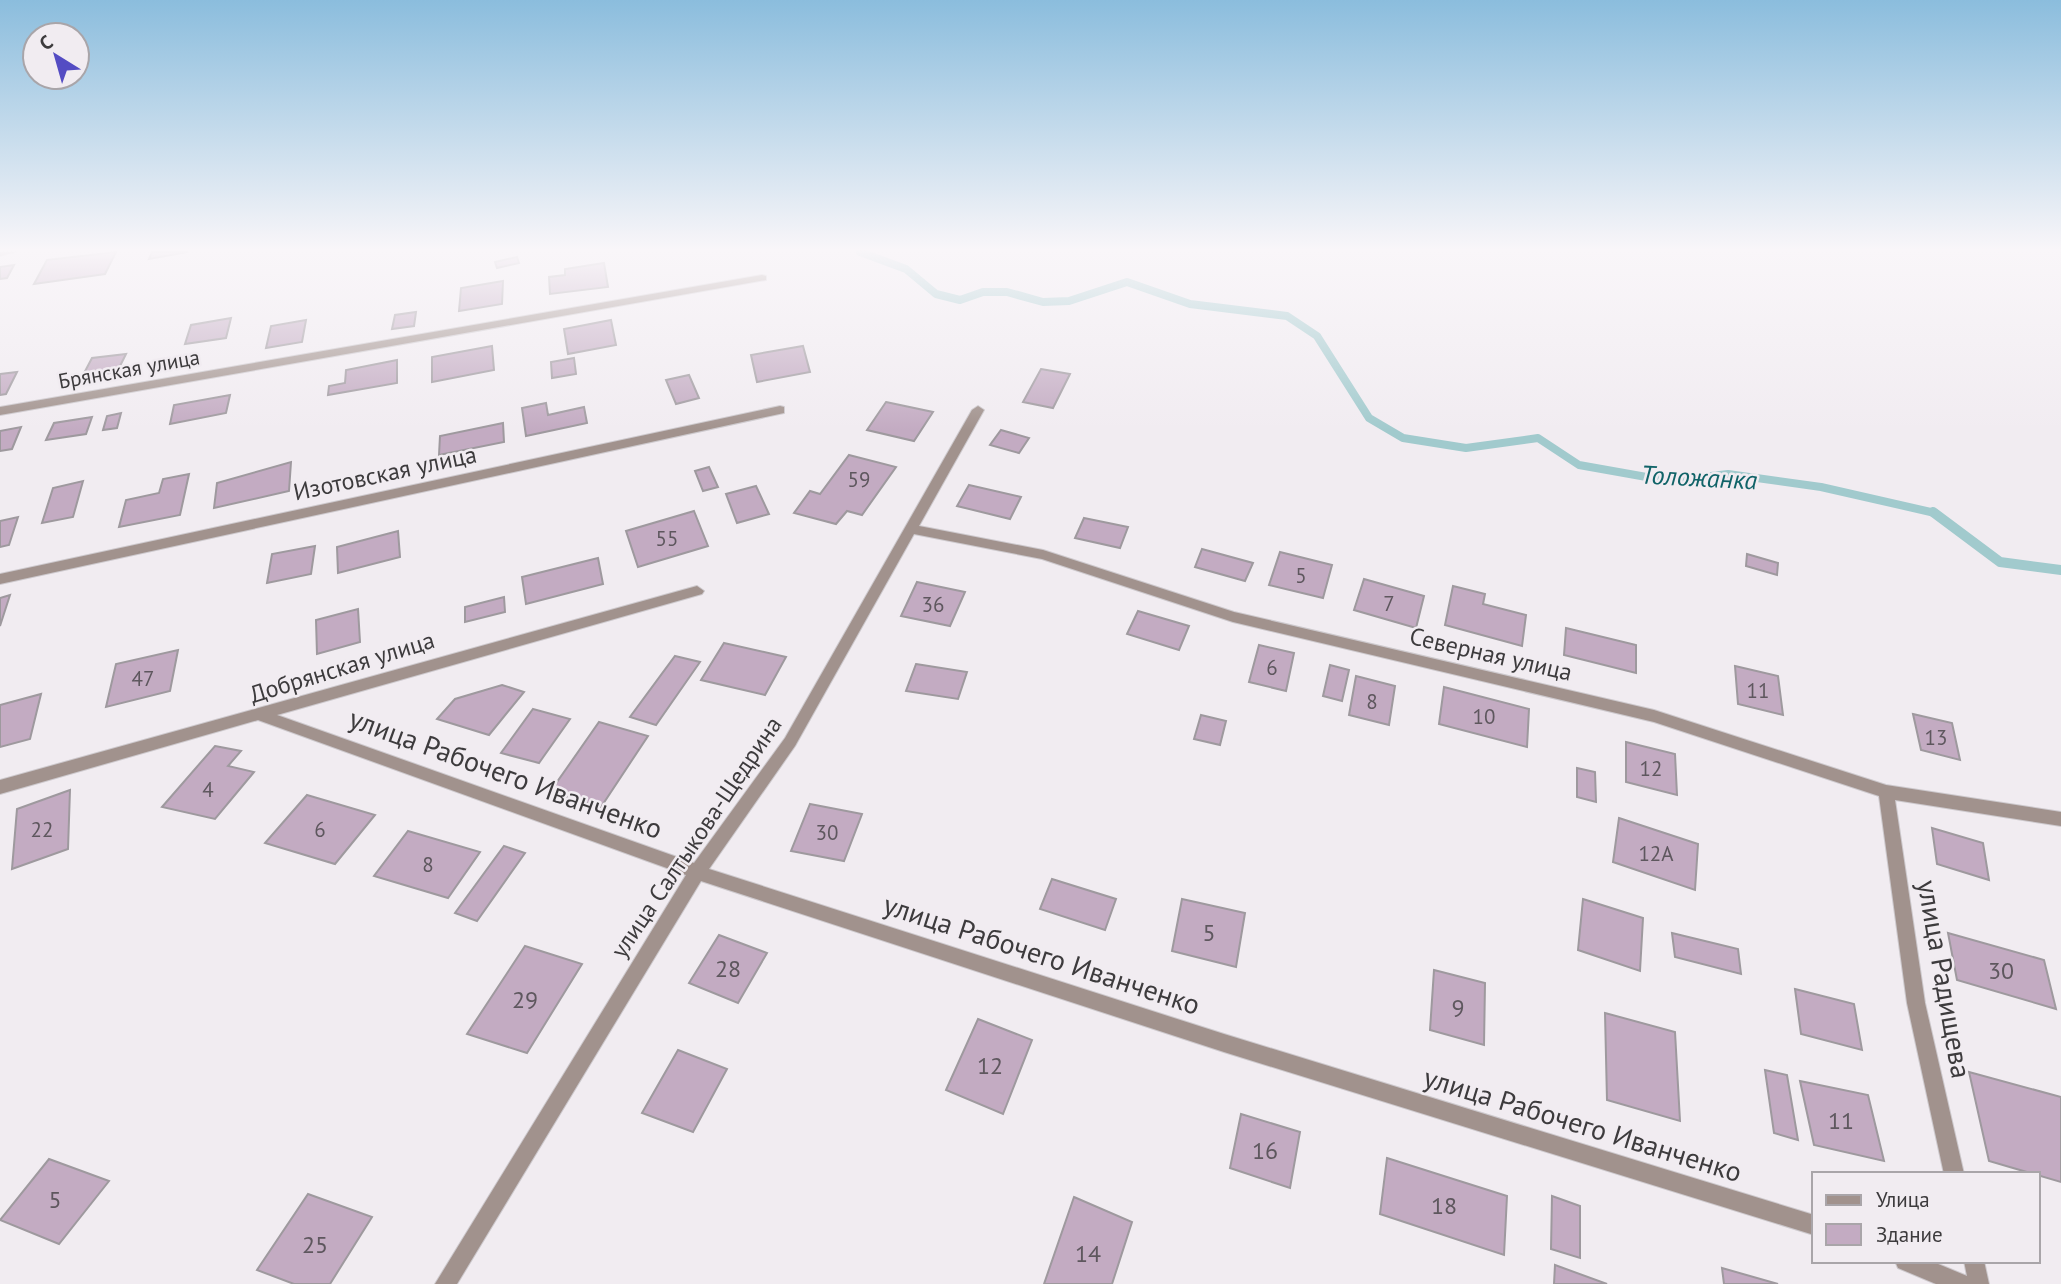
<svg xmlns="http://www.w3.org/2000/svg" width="2061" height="1284" viewBox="0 0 2061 1284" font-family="'PT Sans',sans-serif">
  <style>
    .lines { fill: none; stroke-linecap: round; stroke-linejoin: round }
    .stream-far1 { stroke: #a1cacd; stroke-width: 8 }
    .stream { stroke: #a1cacd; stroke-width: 10 }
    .building { fill: #c3abc2; stroke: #9e999e; stroke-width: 2 }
    .minor-casing { stroke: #cdc9cd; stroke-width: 2 }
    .minor { fill: #a1928d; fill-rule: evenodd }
    .labels { text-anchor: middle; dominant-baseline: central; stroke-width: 5; stroke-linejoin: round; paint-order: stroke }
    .far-street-label { font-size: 21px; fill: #3d3b3d; stroke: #f1ecf1 }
    .number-label { font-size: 21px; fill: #5e575e }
    .street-label { font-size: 24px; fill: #3d3b3d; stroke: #f1ecf1 }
    .near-number-label { font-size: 24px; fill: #5e575e }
    .water-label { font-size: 26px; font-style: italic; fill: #106368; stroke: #f1ecf1 }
    .near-street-label { font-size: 28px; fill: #3d3b3d; stroke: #f1ecf1 }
  </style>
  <rect width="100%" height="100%" fill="#f1ecf1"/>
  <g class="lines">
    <!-- stream-far1 -->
    <polyline class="stream-far1" points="860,252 906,269 936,294 960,300 983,292 1007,292 1043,302 1069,301 1127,282 1190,304 1287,316 1317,336 1369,418 1403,438 1466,448 1538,438 1579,465 1669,481 1728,474 1821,487 1935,513"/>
    <!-- stream -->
    <polyline class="stream" points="1933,512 2000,562 2061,570"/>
  </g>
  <!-- building -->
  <g class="building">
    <polygon points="116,252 105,274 34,284 47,260"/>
    <polygon points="152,252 188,252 149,259"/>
    <polygon points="517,257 519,263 497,268 495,262"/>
    <polygon points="604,263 608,287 550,294 549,277 565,275 565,269"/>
    <polygon points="14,265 7,278 0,279 0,267"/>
    <polygon points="503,281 502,304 459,311 461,288"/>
    <polygon points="416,312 414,326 392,329 395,315"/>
    <polygon points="231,318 226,338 185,344 191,325"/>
    <polygon points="306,320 302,342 266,348 271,326"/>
    <polygon points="611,320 616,345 568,354 564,329"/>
    <polygon points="492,346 494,370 432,382 432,357"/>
    <polygon points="803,346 810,372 757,382 751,355"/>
    <polygon points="126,354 117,372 82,377 92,358"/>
    <polygon points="574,358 576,374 552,378 551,362"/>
    <polygon points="397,360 397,383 328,395 329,386 345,383 346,370"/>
    <polygon points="1041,369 1070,374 1053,408 1023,402"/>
    <polygon points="17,372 6,394 0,395 0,374"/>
    <polygon points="689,375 699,398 676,404 666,380"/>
    <polygon points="230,395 226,413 170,424 174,405"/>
    <polygon points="886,402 933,412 914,441 867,430"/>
    <polygon points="546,403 548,415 584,407 587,423 526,436 522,408"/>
    <polygon points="121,413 117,428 103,430 107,416"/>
    <polygon points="92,417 86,434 46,440 54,423"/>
    <polygon points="503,423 504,442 439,455 440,436"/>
    <polygon points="21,427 12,449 0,451 0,431"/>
    <polygon points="1001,430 1029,438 1019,453 990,445"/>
    <polygon points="849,455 896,467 862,515 847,511 836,524 794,513 810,491 820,494"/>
    <polygon points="291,462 289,491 214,508 217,483"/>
    <polygon points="709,467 718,487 703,491 695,471"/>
    <polygon points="189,474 180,515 119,527 126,500 159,493 163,479"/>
    <polygon points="83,481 73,517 42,523 53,488"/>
    <polygon points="969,485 1021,497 1010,519 957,506"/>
    <polygon points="756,486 769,514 737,523 726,494"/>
    <polygon points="694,511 708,546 638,567 626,531"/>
    <polygon points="18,517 9,545 0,547 0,521"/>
    <polygon points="1084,518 1128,527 1120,548 1075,538"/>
    <polygon points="398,531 400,557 338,573 337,547"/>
    <polygon points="315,546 311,574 267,583 272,554"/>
    <polygon points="1202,549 1253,563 1245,581 1195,567"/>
    <polygon points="1280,552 1332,565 1323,598 1269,585"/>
    <polygon points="1747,554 1778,563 1777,575 1746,566"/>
    <polygon points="598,558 603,584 526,604 522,577"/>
    <polygon points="1364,579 1424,596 1416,628 1354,610"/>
    <polygon points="917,582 965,592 950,626 901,616"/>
    <polygon points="1453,586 1485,594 1483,604 1526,615 1522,646 1445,625"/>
    <polygon points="10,595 0,626 0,598"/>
    <polygon points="504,597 505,612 465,622 465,607"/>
    <polygon points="358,609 360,642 317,654 316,620"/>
    <polygon points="1138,611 1189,626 1179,650 1127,634"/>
    <polygon points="1566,628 1636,645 1636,673 1564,655"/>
    <polygon points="724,643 786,657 765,695 701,680"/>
    <polygon points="1259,645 1294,653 1286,691 1249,682"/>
    <polygon points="178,650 170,691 106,707 116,664"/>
    <polygon points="675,656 700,662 656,725 630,717"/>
    <polygon points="916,664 967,672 958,699 906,691"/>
    <polygon points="1330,665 1349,670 1342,701 1323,696"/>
    <polygon points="1735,666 1778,676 1783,715 1738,704"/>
    <polygon points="1356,676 1395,686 1389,725 1349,715"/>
    <polygon points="502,685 524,692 489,735 437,719 455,699"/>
    <polygon points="1444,687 1529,709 1527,747 1439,724"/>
    <polygon points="41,694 30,739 0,747 0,705"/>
    <polygon points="533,709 570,719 539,763 501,753"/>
    <polygon points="1913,714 1952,723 1960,760 1921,750"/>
    <polygon points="1201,715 1226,721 1220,745 1194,739"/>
    <polygon points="599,722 648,736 601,807 550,792"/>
    <polygon points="1626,742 1675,754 1677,795 1626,782"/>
    <polygon points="215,746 241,751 228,766 254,772 215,819 162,807"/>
    <polygon points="1577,768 1595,772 1596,802 1577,797"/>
    <polygon points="70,790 68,849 12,869 17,809"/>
    <polygon points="307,795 375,815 335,864 265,843"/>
    <polygon points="810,804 862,814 844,861 791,851"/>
    <polygon points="1619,818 1698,844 1695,890 1613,862"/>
    <polygon points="1932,828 1983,843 1989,880 1937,864"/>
    <polygon points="408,831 480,852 448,898 374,876"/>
    <polygon points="504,846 525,853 477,921 455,913"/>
    <polygon points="1052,879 1116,899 1105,930 1040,909"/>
    <polygon points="1182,899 1245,913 1236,967 1172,951"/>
    <polygon points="1583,899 1643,918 1640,971 1578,950"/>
    <polygon points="1672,933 1738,949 1741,974 1675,957"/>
    <polygon points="1948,933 2044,960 2056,1009 1957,980"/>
    <polygon points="719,935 767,953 738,1003 689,983"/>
    <polygon points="525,946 582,964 527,1053 467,1034"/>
    <polygon points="1434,970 1485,983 1484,1045 1430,1030"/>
    <polygon points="1795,989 1854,1004 1862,1050 1801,1034"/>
    <polygon points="1605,1013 1675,1032 1680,1121 1607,1100"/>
    <polygon points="978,1019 1032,1040 1003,1114 946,1090"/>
    <polygon points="678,1050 727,1069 693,1132 642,1113"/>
    <polygon points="1765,1070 1787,1075 1798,1140 1774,1133"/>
    <polygon points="1969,1072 2061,1097 2061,1182 1989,1161"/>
    <polygon points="1800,1081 1868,1095 1884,1161 1814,1145"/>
    <polygon points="1241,1114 1300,1132 1290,1188 1230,1168"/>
    <polygon points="1387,1158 1507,1196 1504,1255 1380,1214"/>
    <polygon points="49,1159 109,1181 59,1244 0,1220"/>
    <polygon points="308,1194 372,1217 330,1284 294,1284 257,1270"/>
    <polygon points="1552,1196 1580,1206 1580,1258 1551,1249"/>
    <polygon points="1074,1197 1132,1222 1112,1284 1044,1284"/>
    <polygon points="1555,1265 1607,1284 1554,1284"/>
    <polygon points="1722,1268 1778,1284 1724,1284"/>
  </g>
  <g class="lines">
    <defs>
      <g id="minor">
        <polygon points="0,252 16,252 0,256"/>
        <polygon points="762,275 766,276 766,280 0,415 0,407"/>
        <polygon points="780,406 784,407 784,413 0,584 0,574"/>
        <polygon points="978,406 984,410 919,526 1043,550 1234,612 1654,710 1886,785 2061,812 2061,826 1895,800 1925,1003 1964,1174 1944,1174 1907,1003 1879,796 1654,722 1233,622 1042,559 914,534 795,746 709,869 1224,1034 1814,1215 1814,1235 1224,1052 701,881 457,1284 435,1284 686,875 258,720 0,794 0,780 697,586 704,591 702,594 277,715 694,863 785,738 972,410"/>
        <polygon points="1895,1261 1931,1261 1967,1276 1964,1261 1984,1261 1989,1284 1936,1284 1898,1268"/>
      </g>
    </defs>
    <!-- minor casing -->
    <use href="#minor" class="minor-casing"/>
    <!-- minor -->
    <use href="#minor" class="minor"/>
  </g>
  <!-- sky -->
  <linearGradient id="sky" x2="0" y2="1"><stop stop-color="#8bbddd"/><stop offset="0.58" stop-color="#f9f6f9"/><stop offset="1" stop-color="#f9f6f9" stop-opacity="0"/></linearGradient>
  <rect width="2061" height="431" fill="url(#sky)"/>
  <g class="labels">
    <!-- far-street labels -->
    <g class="far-street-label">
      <text transform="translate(129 369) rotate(-10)">Брянская улица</text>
    </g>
    <!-- number labels -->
    <g class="number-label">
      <text x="859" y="479">59</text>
      <text x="667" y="538">55</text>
      <text x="1301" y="575">5</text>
      <text x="1389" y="603">7</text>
      <text x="933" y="604">36</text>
      <text x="1272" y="667">6</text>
      <text x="143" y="678">47</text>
      <text x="1758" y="690">11</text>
      <text x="1372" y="701">8</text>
      <text x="1484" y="716">10</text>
      <text x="1936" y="737">13</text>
      <text x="1651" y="768">12</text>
      <text x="208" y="789">4</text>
      <text x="42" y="829">22</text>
      <text x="320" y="829">6</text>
      <text x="827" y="832">30</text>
      <text x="1656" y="853">12А</text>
      <text x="428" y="864">8</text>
    </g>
    <!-- street labels -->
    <g class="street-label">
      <text transform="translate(385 473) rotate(-12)">Изотовская улица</text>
      <text transform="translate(1491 654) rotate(13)">Северная улица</text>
      <text transform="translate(342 667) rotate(-17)">Добрянская улица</text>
      <text transform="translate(696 837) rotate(-56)">улица Салтыкова-Щедрина</text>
    </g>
    <!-- near-number labels -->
    <g class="near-number-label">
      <text x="1209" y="932">5</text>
      <text x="728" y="968">28</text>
      <text x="2001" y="970">30</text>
      <text x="525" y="999">29</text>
      <text x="1458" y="1007">9</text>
      <text x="990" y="1065">12</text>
      <text x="1841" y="1120">11</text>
      <text x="1265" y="1150">16</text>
      <text x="55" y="1199">5</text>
      <text x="1444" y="1205">18</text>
      <text x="315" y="1244">25</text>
      <text x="1088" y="1253">14</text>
    </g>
    <!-- water labels -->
    <g class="water-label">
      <text transform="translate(1699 477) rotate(3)">Толожанка</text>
    </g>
    <!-- near-street labels -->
    <g class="near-street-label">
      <text transform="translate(506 773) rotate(20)">улица Рабочего Иванченко</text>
      <text transform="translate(1042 954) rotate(18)">улица Рабочего Иванченко</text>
      <text transform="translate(1945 979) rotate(80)">улица Радищева</text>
      <text transform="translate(1583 1124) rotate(17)">улица Рабочего Иванченко</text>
    </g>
  </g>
  <!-- legend -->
  <rect x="1812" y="1172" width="228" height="91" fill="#f1ecf1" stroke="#a9a5a9" stroke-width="2"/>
  <rect x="1826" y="1195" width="35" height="10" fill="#a1928d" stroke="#a9a5a9" stroke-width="2"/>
  <text x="1876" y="1207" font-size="21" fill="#3d3b3d">Улица</text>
  <rect x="1826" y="1224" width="35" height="21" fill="#c3abc2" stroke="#a9a5a9" stroke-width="2"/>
  <text x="1876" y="1242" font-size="21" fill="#3d3b3d">Здание</text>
  <!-- north arrow -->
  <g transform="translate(56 56) rotate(323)"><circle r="33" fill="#f1ecf1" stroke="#a9a5a9" stroke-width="2"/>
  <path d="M0-5L12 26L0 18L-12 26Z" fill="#544cc3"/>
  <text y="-10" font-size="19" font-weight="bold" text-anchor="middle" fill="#3d3b3d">С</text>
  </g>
</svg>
